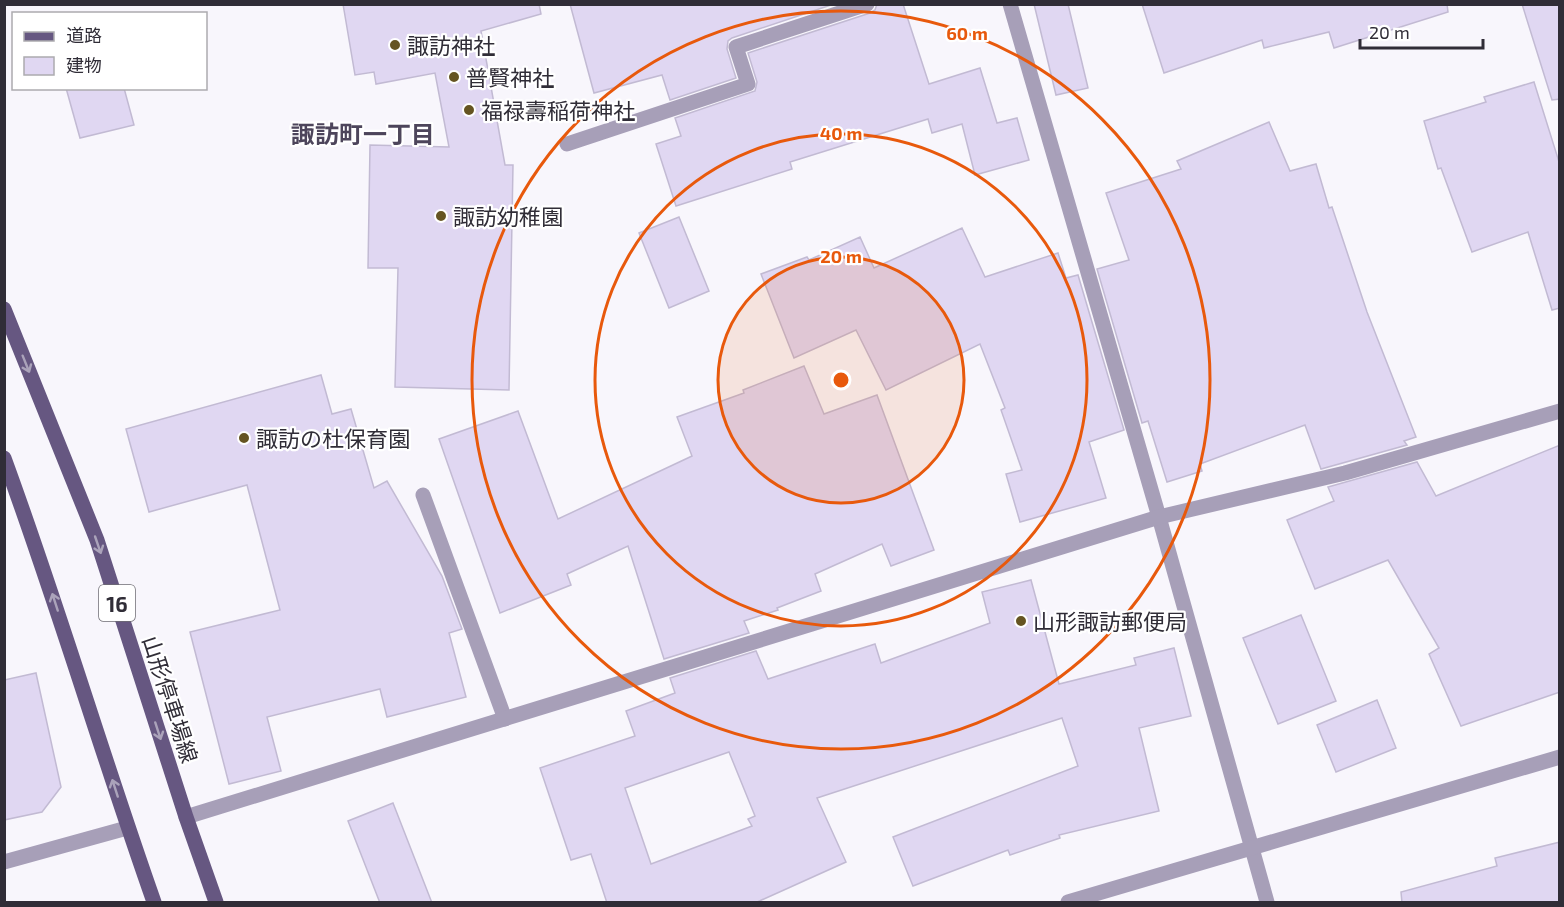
<svg xmlns="http://www.w3.org/2000/svg" width="1564" height="907" viewBox="0 0 1564 907" font-family="'Exo 2','Noto Sans JP',sans-serif">
  <style>
    .building { fill: #e0d7f2; stroke: #c2bad3; stroke-width: 1.5; fill-rule: evenodd }
    .lines { fill: none; stroke-linecap: round; stroke-linejoin: round }
    .service { stroke: #a79fb8; stroke-width: 15 }
    .tertiary { stroke: #a79fb8; stroke-width: 15 }
    .primary { stroke: #665781; stroke-width: 15 }
    .oneway { stroke: #aba3ba }
    .ring { fill: none; stroke: #e8590c; stroke-width: 3 }
    .poi-dot { fill: #655422; stroke: #fff; stroke-width: 2 }
    .labels { text-anchor: middle; dominant-baseline: central; stroke-width: 4.5; stroke-linejoin: round; paint-order: stroke }
    .shield { fill: #fff; stroke: #6e6c73; stroke-width: 1.5 }
    .shield-label { font-size: 21px; font-weight: bold; fill: #302d37 }
    .poi-label { font-size: 22px; fill: #302d37; stroke: #fff; text-anchor: start }
    .street-label { font-size: 22px; fill: #302d37; stroke: #fff }
    .neighbourhood-label { font-size: 24px; font-weight: bold; fill: #4d455b; stroke: #fff }
    .centre { fill: #e8590c; stroke: #fff; stroke-width: 3 }
    .ring-label { font-size: 18px; text-anchor: middle; font-weight: bold; fill: #e8590c; stroke: #fff; stroke-width: 4.5; stroke-linejoin: round; paint-order: stroke }
  </style>
  <rect width="100%" height="100%" fill="#f8f6fc"/>
  <!-- building -->
  <g class="building">
    <polygon points="343,4 539,4 541,14 481,31 505,165 513,165 509,390 395,387 398,268 368,268 370,145 449,147 435,73 376,84 374,72 355,75"/>
    <polygon points="570,4 834,4 732,38 728,41 727,49 736,78 670,100 662,75 594,93"/>
    <polygon points="877,4 903,4 929,84 980,68 997,123 1017,118 1029,160 975,175 962,124 932,133 928,119 790,162 792,169 676,206 656,144 681,136 675,118 755,91 757,82 748,53 870,13 875,10"/>
    <polygon points="1034,4 1068,4 1088,88 1056,95"/>
    <polygon points="1142,4 1447,4 1448,12 1334,48 1329,32 1264,48 1262,40 1164,73"/>
    <polygon points="1522,4 1560,4 1560,99 1552,100"/>
    <polygon points="1534,82 1560,165 1560,308 1552,310 1528,232 1472,252 1441,168 1438,169 1424,121 1486,102 1484,97"/>
    <polygon points="66,88 124,88 134,125 80,138"/>
    <polygon points="1269,122 1290,171 1316,164 1329,208 1332,207 1367,312 1416,437 1404,441 1407,445 1321,469 1305,425 1200,464 1202,471 1167,482 1148,421 1142,423 1097,269 1129,260 1106,193 1181,169 1177,161"/>
    <polygon points="679,217 709,291 669,308 639,233"/>
    <polygon points="962,228 985,277 1058,253 1066,278 1078,275 1124,430 1089,442 1106,498 1020,522 1006,474 1022,470 1001,410 1005,408 980,344 886,390 856,330 794,358 761,274 807,257 809,260 860,237 874,268"/>
    <polygon points="804,366 824,414 877,395 934,550 891,566 882,544 815,574 821,591 777,608 778,610 744,621 749,633 664,659 628,546 567,574 571,585 500,613 439,439 518,411 558,519 692,456 677,417 744,393 743,390"/>
    <polygon points="321,375 332,414 351,409 374,488 387,481 442,576 462,629 449,633 466,697 387,717 380,689 267,717 281,771 229,784 190,632 280,610 247,485 149,512 126,429"/>
    <polygon points="1560,445 1560,692 1461,726 1429,654 1439,648 1388,560 1315,589 1287,520 1334,501 1328,487 1417,462 1436,496"/>
    <path d="M1031 580 1059 684 1136 665 1134 658 1174 648 1191 716 1139 728 1159 811 1059 835 1060 838 1010 855 1008 850 913 886 893 837 1078 766 1062 718 817 798 846 862 755 903H607L591 854 571 860 540 768 635 736 626 711 675 693 670 678 756 651 768 679 875 644 881 663 990 623 982 592ZM729 752 755 816 748 819 752 826 651 864 625 788Z"/>
    <polygon points="1301,615 1336,701 1278,724 1243,638"/>
    <polygon points="36,673 61,787 42,812 4,820 4,680"/>
    <polygon points="1377,700 1396,748 1336,772 1317,725"/>
    <polygon points="393,803 432,903 380,903 348,821"/>
    <polygon points="1560,842 1560,903 1402,903 1401,892 1497,866 1495,858"/>
  </g>
  <g class="lines">
    <!-- service -->
    <g class="service">
      <polyline points="1010,4 1159,517 1267,902"/>
      <polyline points="567,144 748,84 736,47 867,4"/>
      <polyline points="423,495 505,719"/>
      <polyline points="186,817 1159,517 1345,473 1560,411"/>
      <polyline points="4,862 127,828"/>
    </g>
    <!-- tertiary -->
    <polyline class="tertiary" points="1068,902 1560,757"/>
    <!-- primary -->
    <g class="primary">
      <polyline points="4,309 97,540 186,817 216,902"/>
      <path d="M4 458C58 605 102 755 154 902"/>
    </g>
  </g>
  <!-- one-way arrows -->
  <defs><path id="oneway-shaft" d="M-6 0H5M1.5-3L5.5 0L1.5 3" fill="none" stroke-width="1.6" stroke-linecap="round" stroke-linejoin="round" transform="scale(1.5)"/></defs>
  <g class="oneway">
    <use href="#oneway-shaft" transform="translate(26 364) rotate(68)"/>
    <use href="#oneway-shaft" transform="translate(98 545) rotate(71)"/>
    <use href="#oneway-shaft" transform="translate(55 602) rotate(-108)"/>
    <use href="#oneway-shaft" transform="translate(158 731) rotate(72)"/>
    <use href="#oneway-shaft" transform="translate(115 788) rotate(-108)"/>
  </g>
  <!-- distance rings -->
  <circle cx="841" cy="380" r="123" fill="#e8590c" fill-opacity=".12"/>
  <g class="ring">
    <circle cx="841" cy="380" r="123"/>
    <circle cx="841" cy="380" r="246"/>
    <circle cx="841" cy="380" r="369"/>
  </g>
  <!-- markers -->
  <g class="poi-dot">
    <circle cx="395" cy="45" r="6"/>
    <circle cx="454" cy="77" r="6"/>
    <circle cx="469" cy="110" r="6"/>
    <circle cx="441" cy="216" r="6"/>
    <circle cx="244" cy="438" r="6"/>
    <circle cx="1021" cy="621" r="6"/>
  </g>
  <g class="labels">
    <!-- shield labels -->
    <rect class="shield" x="99" y="585" width="36" height="36" rx="4.5"/>
    <g class="shield-label">
      <text x="117" y="603">16</text>
    </g>
    <!-- poi labels -->
    <g class="poi-label">
      <text x="407" y="45">諏訪神社</text>
      <text x="466" y="77">普賢神社</text>
      <text x="481" y="110">福禄壽稲荷神社</text>
      <text x="453" y="216">諏訪幼稚園</text>
      <text x="256" y="438">諏訪の杜保育園</text>
      <text x="1033" y="621">山形諏訪郵便局</text>
    </g>
    <!-- street labels -->
    <g class="street-label">
      <text transform="translate(171 699) rotate(72)">山形停車場線</text>
    </g>
    <!-- neighbourhood labels -->
    <g class="neighbourhood-label">
      <text x="363" y="133">諏訪町一丁目</text>
    </g>
  </g>
  <circle cx="841" cy="380" r="9" class="centre"/>
  <g class="ring-label">
    <text x="967" y="40">60 m</text>
    <text x="841" y="140">40 m</text>
    <text x="841" y="263">20 m</text>
  </g>
  <!-- border -->
  <rect width="1564" height="907" fill="none" stroke="#302d37" stroke-width="12"/>
  <!-- legend -->
  <rect x="12" y="12" width="195" height="78" fill="#ffffff" stroke="#acabaf" stroke-width="1.5"/>
  <rect x="24" y="32" width="30" height="9" fill="#665781" stroke="#acabaf" stroke-width="1.5"/>
  <text x="66" y="42" font-size="18" fill="#302d37">道路</text>
  <rect x="24" y="57" width="30" height="18" fill="#e0d7f2" stroke="#acabaf" stroke-width="1.5"/>
  <text x="66" y="72" font-size="18" fill="#302d37">建物</text>
  <!-- scale -->
  <path d="M1360 39v9h123v-9" fill="none" stroke="#302d37" stroke-width="3"/>
  <text x="1369" y="39" font-size="18" fill="#302d37" stroke="#ffffff" stroke-width="4.5" paint-order="stroke">20 m</text>
</svg>
